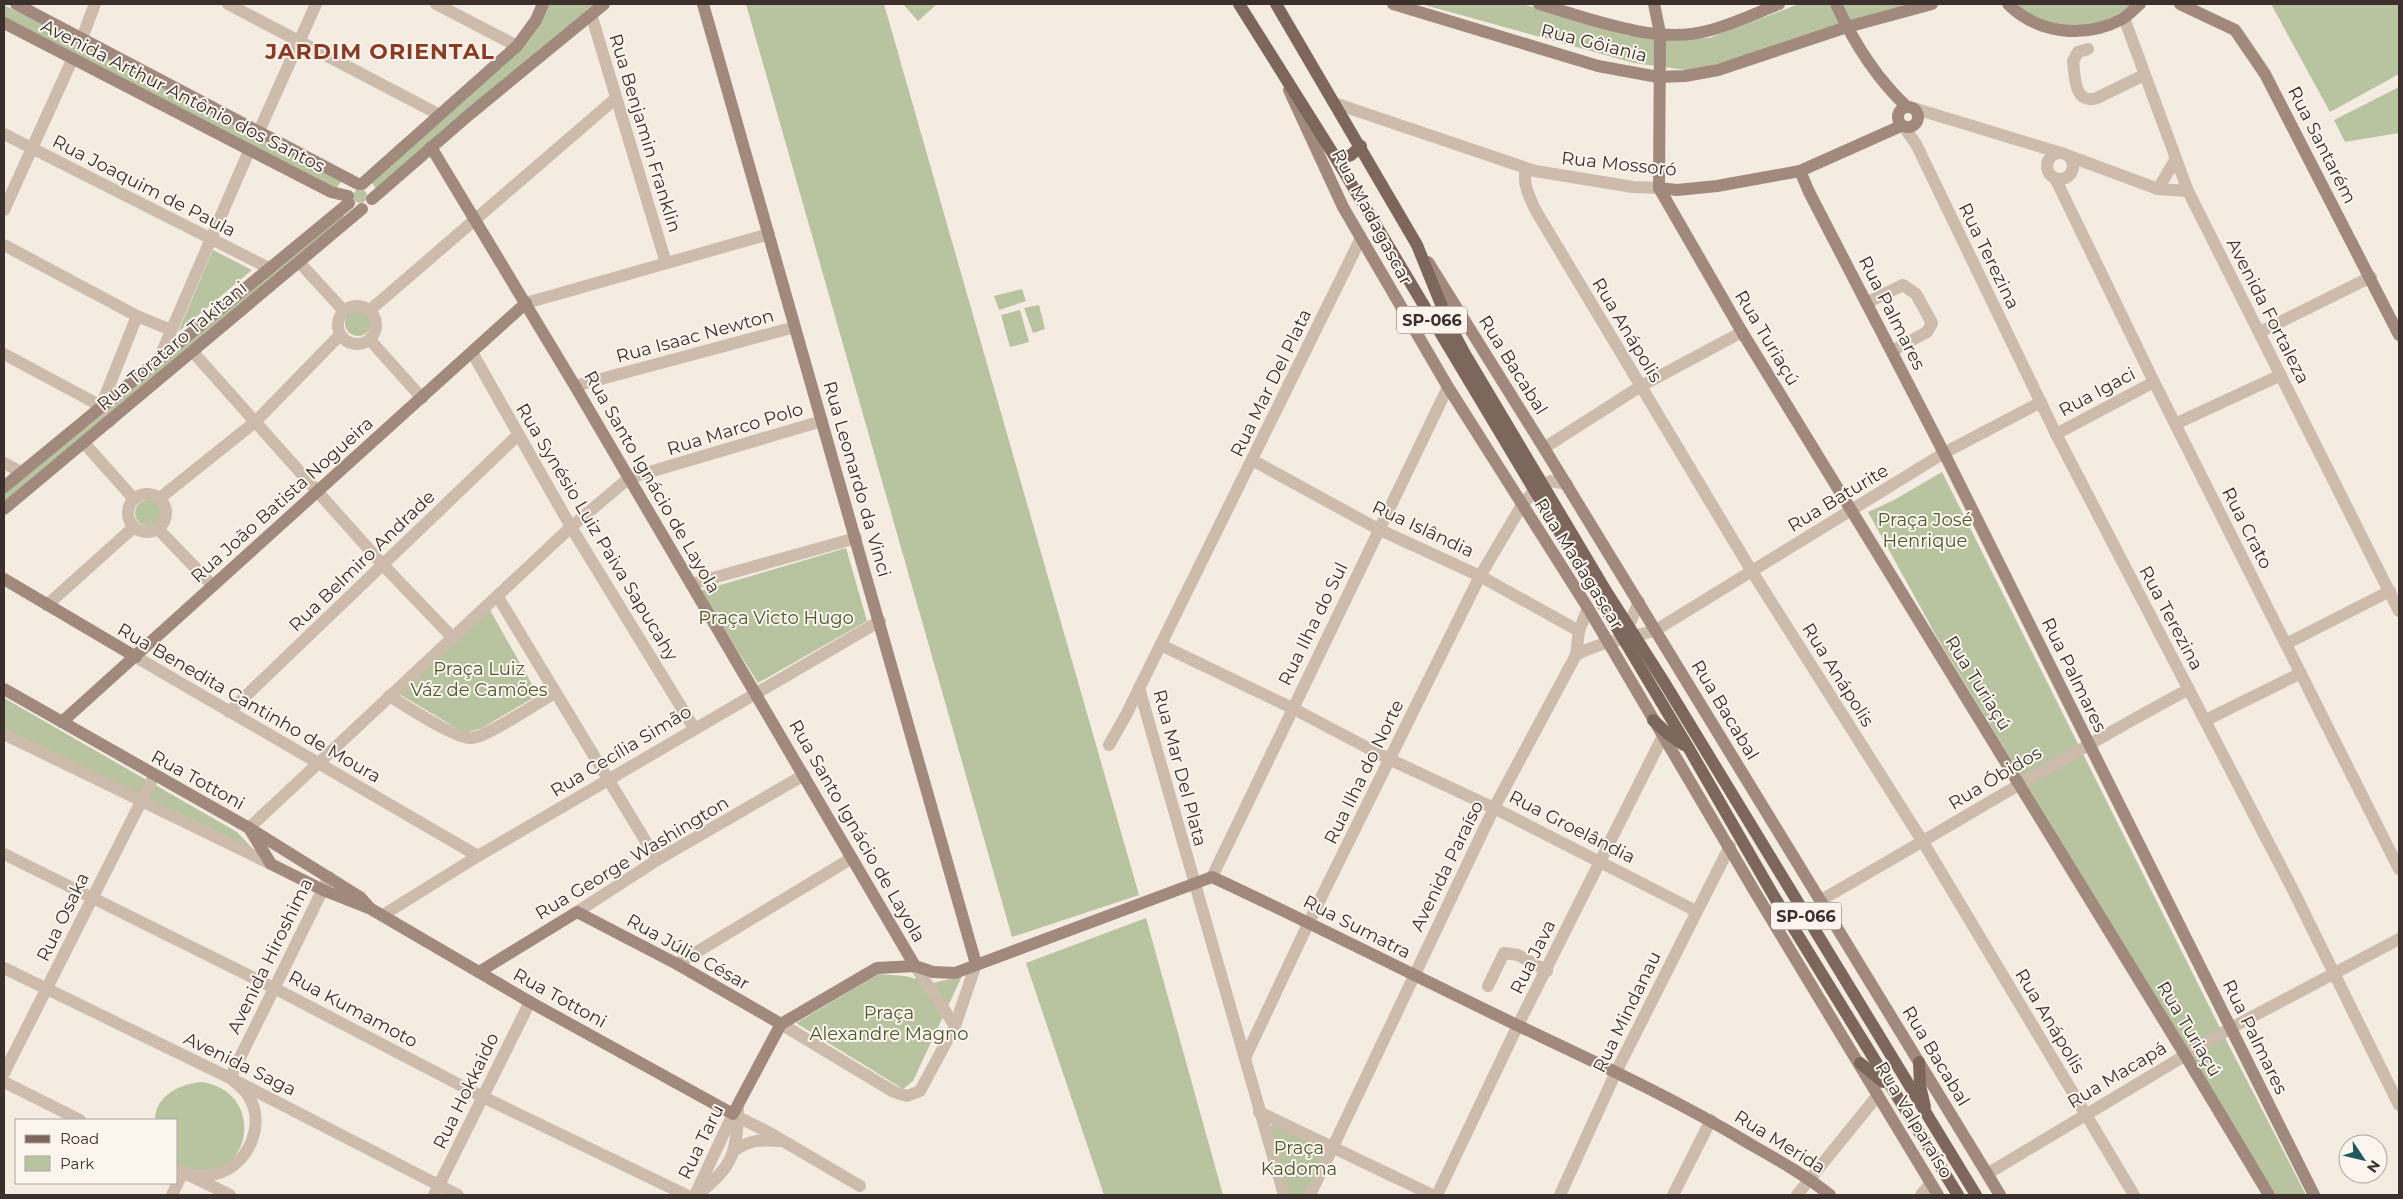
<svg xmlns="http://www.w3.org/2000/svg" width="2403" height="1199" viewBox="0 0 2403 1199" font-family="Montserrat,sans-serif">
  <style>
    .green { fill: #b8c4a0 }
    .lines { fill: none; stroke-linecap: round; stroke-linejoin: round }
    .street { stroke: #cdbbac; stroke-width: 12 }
    .secondary { stroke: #a18a7d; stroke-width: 12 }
    .primary { stroke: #7d675c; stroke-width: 12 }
    .labels { text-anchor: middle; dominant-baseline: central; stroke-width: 4; stroke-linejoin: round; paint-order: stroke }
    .shield { fill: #fbf5ee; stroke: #756b66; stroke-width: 1 }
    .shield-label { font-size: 16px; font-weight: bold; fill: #3b302b }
    .street-label { font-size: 18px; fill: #3b302b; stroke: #fbf5ee }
    .park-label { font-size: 18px; fill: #4a5a2e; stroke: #fbf5ee }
    .district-label { font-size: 22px; font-weight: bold; letter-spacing: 1px; fill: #8c3b22; stroke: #fbf5ee }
  </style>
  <rect width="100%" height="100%" fill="#f4ebe1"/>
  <!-- green -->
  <g class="green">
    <polygon points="546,4 599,4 376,189 371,181 512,55"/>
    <polygon points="746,4 884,4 1139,895 1012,937"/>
    <polygon points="903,4 937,4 918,21"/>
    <polygon points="1421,4 1523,4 1625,35 1661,40 1709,38 1799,4 1912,4 1717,64 1686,70 1634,63"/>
    <path d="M2013 4H2132C2110 23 2076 33 2047 23 2036 20 2024 10 2013 4Z"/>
    <polygon points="2271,4 2399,4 2399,74 2330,112"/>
    <polygon points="4,5 84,45 342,181 337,187 326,186 4,19"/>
    <polygon points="2399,87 2399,133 2345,142 2334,120"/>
    <circle cx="360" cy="196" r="7"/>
    <polygon points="341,214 344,217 4,503 4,491"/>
    <polygon points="213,250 252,270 178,332"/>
    <polygon points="1022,289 1026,301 999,310 994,296"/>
    <polygon points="1039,305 1045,329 1033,333 1024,308"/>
    <circle cx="358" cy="323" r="13"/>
    <polygon points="1020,310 1029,342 1010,347 1001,315"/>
    <polygon points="1942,472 2225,1038 2306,1195 2276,1195 1938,639 1868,512 1894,500"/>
    <circle cx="148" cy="513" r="13"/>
    <polygon points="846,548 867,621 758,683 700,591"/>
    <polygon points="490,610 538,695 482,728 465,733 399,694"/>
    <polygon points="4,698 237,832 253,849 4,730"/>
    <polygon points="1146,918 1223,1195 1104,1195 1026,963"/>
    <polygon points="879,974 905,976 933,983 962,976 913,1081 903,1089 796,1023"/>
    <path d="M203 1082C263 1093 253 1170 203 1173 195 1173 184 1169 176 1167V1120H155C155 1095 182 1083 203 1082Z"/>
    <polygon points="1273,1124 1326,1149 1305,1195 1288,1195 1270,1127"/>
  </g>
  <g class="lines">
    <!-- street -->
    <g class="street">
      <polyline points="228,4 440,115"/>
      <polyline points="436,4 517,46"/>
      <polyline points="591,14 666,263"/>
      <polyline points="2124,18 2188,191 2399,611"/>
      <polyline points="82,38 95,4"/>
      <path d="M2088 49 2078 52 2073 61C2075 77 2074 105 2097 98L2144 75"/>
      <polyline points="1334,103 1535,171 1633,187 1659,188"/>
      <polyline points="1913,108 2061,153"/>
      <polyline points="1904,127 1916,144 2056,434 2292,888 2399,1105"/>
      <polyline points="259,131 316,4"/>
      <polyline points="4,134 269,268"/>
      <circle cx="2060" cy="166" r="13"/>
      <polyline points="2069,156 2158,189 2188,191"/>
      <path d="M1526 169C1522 184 1530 198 1536 211L1751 570 1923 842 2134 1195"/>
      <polyline points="2055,178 2154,382 2399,869"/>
      <polyline points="2158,189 2175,160"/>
      <polyline points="4,210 73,58"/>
      <polyline points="4,245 137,316 171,330"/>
      <polyline points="299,262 344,311"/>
      <polyline points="526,303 769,234"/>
      <polyline points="1866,303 1903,285 1916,294 1932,323 1927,332 1892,351"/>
      <circle cx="357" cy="325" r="19"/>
      <polyline points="369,311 615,99"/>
      <polyline points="2260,332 2371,277"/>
      <polyline points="370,340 422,398"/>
      <polyline points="192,351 383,565 453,638"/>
      <polyline points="4,354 101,406"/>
      <polyline points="473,354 571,527 694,728"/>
      <polyline points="159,359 249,151"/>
      <polyline points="575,386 795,327"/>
      <polyline points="109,422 101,406 137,316"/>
      <polyline points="2175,424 2281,375"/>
      <polyline points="2056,434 2154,382"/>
      <polyline points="84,443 134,499"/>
      <polyline points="1544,448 1641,386 1742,332"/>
      <polyline points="1252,460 1378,529 1480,576 1579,631"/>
      <polyline points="4,463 21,472"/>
      <circle cx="147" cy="513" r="19"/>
      <polyline points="160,498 255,422 340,335"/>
      <polyline points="158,529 212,585"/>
      <polyline points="691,584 856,538"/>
      <polyline points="498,597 657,860"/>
      <polyline points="47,605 134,527"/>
      <polyline points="1625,634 1639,602"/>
      <polyline points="2286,644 2390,591"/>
      <polyline points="1161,645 1292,708 1389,759 1494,808 1696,911"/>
      <path d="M1576 655C1601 641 1629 639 1656 630L1944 453 2041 402"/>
      <polyline points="136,657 478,856"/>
      <polyline points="1139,688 1284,1195"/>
      <path d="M389 696C405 705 455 739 471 738 486 738 538 702 555 693"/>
      <polyline points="229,712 518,435"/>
      <polyline points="2206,720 2301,673"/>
      <polyline points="4,734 271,864"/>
      <polyline points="1109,745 1126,715 1361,238"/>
      <polyline points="249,828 571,527 629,478 822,421"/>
      <polyline points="4,854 274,988 483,1097 686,1195"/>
      <polyline points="1212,877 1448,387"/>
      <path d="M1821 900C1944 830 2064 756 2189 689"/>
      <polyline points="577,912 657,860 804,775"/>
      <polyline points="383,915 478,856 880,621"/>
      <polyline points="677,964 852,858"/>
      <polyline points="4,968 230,1078 458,1195"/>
      <polyline points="1488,986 1504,953 1518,955 1547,971"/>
      <polyline points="781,1024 894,1092 907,1096 920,1091 955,1026 915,966"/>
      <polyline points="955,1026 976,964"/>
      <polyline points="1245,1058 1309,922 1480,576 1522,505 1535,490 1551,481 1567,484"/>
      <polyline points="4,1073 154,776"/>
      <polyline points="4,1082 80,1120"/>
      <polyline points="1259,1112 1432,1195"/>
      <polyline points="738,1117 768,1132 860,1186"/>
      <path d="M735 1150C751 1139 762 1140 781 1141"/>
      <polyline points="176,1169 230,1195"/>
      <polyline points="1987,1174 2231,1028 2399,939"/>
      <path d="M192 1176C202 1176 212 1176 222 1172 250 1161 265 1123 249 1097 245 1089 236 1083 230 1078L329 877"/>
      <polyline points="172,1195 183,1172"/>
      <polyline points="434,1195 530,1002"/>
      <polyline points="695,1195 733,1114"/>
      <path d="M697 1195C732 1167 737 1155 738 1110"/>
      <polyline points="1310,1195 1494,808 1576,655 1579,631 1588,608"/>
      <polyline points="1437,1195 1518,1025 1663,736"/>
      <polyline points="1560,1195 1616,1072 1730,846"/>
      <polyline points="1673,1195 1711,1120"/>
      <polyline points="1797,1195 1878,1095"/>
      <polyline points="1921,1195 1930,1184"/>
    </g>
    <!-- secondary -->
    <g class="secondary">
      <polyline points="16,4 358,184"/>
      <polyline points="703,4 976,964"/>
      <polyline points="1393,4 1598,66 1658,77 1685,76 1718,70 1847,27 1932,4"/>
      <path d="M1539 4C1588 18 1656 45 1707 31 1732 25 1756 13 1779 4"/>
      <polyline points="1654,4 1660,33 1659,188 1742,332 2185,1055 2269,1195"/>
      <path d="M1836 4C1853 41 1877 79 1907 107"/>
      <path d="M2008 4C2038 34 2085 39 2122 19 2129 15 2134 9 2140 4"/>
      <polyline points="2180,4 2235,30 2265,74 2399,335"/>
      <polyline points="4,23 331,192 348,196"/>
      <polyline points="1289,90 1343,207 1448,387 1588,608 1755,892 1938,1195"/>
      <circle cx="1908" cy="117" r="10"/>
      <polyline points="431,147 575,386 915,966"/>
      <polyline points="1800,171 1809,192 1944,453 2314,1195"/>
      <polyline points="362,184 517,46 536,20 543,4"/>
      <polyline points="1659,188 1677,190 1717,186 1800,171 1901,126"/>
      <polyline points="372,199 470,114 604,4"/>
      <polyline points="1428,262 1544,448 2000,1195"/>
      <polyline points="4,487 349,203"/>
      <polyline points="4,509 362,209"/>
      <polyline points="4,579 136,657"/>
      <polyline points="4,689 249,828 360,897 369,907"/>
      <polyline points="62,722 526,303"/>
      <path d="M249 828 271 864 323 890 371 909 530 1002 733 1114 781 1024 877 968 915 966 933 972 955 973 1212 877C1316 925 1418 978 1521 1027 1599 1064 1677 1100 1750 1144 1778 1160 1805 1175 1830 1195"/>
      <polyline points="479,972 577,912 677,964 781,1024"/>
    </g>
    <!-- primary -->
    <g class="primary">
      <polyline points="1239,4 1337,160 1688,747 1775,898 1958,1195"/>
      <polyline points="1276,4 1417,245 1449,324 1465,354 1606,591 1664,682 1976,1195"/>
      <polyline points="1337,160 1351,155 1361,146"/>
      <polyline points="1653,720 1668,734 1684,745"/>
      <polyline points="1919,1062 1920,1085 1925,1107"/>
      <polyline points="1860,1063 1883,1082"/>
    </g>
  </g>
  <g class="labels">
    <!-- shield labels -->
    <g class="shield">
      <rect x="1397" y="306.5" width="70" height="27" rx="4"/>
      <rect x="1771" y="902.5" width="70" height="27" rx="4"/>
    </g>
    <g class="shield-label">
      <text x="1432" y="320">SP-066</text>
      <text x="1806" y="916">SP-066</text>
    </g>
    <!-- street labels -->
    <g class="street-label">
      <text transform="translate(1594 43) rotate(14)">Rua Gôiania</text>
      <text transform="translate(183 96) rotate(27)">Avenida Arthur Antônio dos Santos</text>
      <text transform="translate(645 133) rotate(73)">Rua Benjamin Franklin</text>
      <text transform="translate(2322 145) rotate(63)">Rua Santarém</text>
      <text transform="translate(1619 164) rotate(6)">Rua Mossoró</text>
      <text transform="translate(144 186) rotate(27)">Rua Joaquim de Paula</text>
      <text transform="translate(1372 217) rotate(62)">Rua Madagascar</text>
      <text transform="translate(1989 256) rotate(64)">Rua Terezina</text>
      <text transform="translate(2268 311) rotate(63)">Avenida Fortaleza</text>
      <text transform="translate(1892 313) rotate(63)">Rua Palmares</text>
      <text transform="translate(1627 330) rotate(59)">Rua Anápolis</text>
      <text transform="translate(695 336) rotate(-15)">Rua Isaac Newton</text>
      <text transform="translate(1767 338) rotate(59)">Rua Turiaçú</text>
      <text transform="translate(172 346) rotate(-40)">Rua Torataro Takitani</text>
      <text transform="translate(1513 365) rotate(58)">Rua Bacabal</text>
      <text transform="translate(1271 383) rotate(-64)">Rua Mar Del Plata</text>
      <text transform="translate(2097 392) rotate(-28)">Rua Igaci</text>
      <text transform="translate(735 429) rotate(-17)">Rua Marco Polo</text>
      <text transform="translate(857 479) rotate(74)">Rua Leonardo da Vinci</text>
      <text transform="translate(652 482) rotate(60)">Rua Santo Ignácio de Layola</text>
      <text transform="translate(1838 498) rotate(-31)">Rua Baturite</text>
      <text transform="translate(282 500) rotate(-42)">Rua João Batista Nogueira</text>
      <text transform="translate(2247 528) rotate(63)">Rua Crato</text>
      <text transform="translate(1423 529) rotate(25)">Rua Islândia</text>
      <text transform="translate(597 532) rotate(59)">Rua Synésio Luiz Paiva Sapucahy</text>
      <text transform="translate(362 561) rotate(-44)">Rua Belmiro Andrade</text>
      <text transform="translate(1579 564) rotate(58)">Rua Madagascar</text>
      <text transform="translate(2171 618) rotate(62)">Rua Terezina</text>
      <text transform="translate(1313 624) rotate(-64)">Rua Ilha do Sul</text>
      <text transform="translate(1838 675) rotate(58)">Rua Anápolis</text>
      <text transform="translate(2074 675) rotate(64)">Rua Palmares</text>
      <text transform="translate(1978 683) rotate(58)">Rua Turiaçú</text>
      <text transform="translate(249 703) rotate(30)">Rua Benedita Cantinho de Moura</text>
      <text transform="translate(1725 710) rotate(59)">Rua Bacabal</text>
      <text transform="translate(621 751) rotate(-31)">Rua Cecília Simão</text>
      <text transform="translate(1180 768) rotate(75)">Rua Mar Del Plata</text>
      <text transform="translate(1364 772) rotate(-64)">Rua Ilha do Norte</text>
      <text transform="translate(1995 778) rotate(-31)">Rua Óbidos</text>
      <text transform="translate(198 780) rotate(29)">Rua Tottoni</text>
      <text transform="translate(1572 827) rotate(27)">Rua Groelândia</text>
      <text transform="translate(857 831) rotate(60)">Rua Santo Ignácio de Layola</text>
      <text transform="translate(632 858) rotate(-31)">Rua George Washington</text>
      <text transform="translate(1447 866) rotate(-64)">Avenida Paraíso</text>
      <text transform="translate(63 917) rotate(-64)">Rua Osaka</text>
      <text transform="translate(1357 927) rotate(27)">Rua Sumatra</text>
      <text transform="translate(688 952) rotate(29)">Rua Júlio César</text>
      <text transform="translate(270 956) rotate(-64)">Avenida Hiroshima</text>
      <text transform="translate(1533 957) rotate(-64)">Rua Java</text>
      <text transform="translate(560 998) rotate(29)">Rua Tottoni</text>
      <text transform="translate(353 1009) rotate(28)">Rua Kumamoto</text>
      <text transform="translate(1627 1012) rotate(-64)">Rua Mindanau</text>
      <text transform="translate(2050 1021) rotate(59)">Rua Anápolis</text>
      <text transform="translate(2189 1029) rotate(59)">Rua Turiaçú</text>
      <text transform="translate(2255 1037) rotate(64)">Rua Palmares</text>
      <text transform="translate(1936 1056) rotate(59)">Rua Bacabal</text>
      <text transform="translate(240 1064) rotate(26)">Avenida Saga</text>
      <text transform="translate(2117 1075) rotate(-31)">Rua Macapá</text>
      <text transform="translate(466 1091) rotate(-64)">Rua Hokkaido</text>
      <text transform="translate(1914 1120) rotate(59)">Rua Valparaíso</text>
      <text transform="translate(701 1142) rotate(-64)">Rua Taru</text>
      <text transform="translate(1780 1142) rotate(32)">Rua Merida</text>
    </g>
    <!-- park labels -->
    <g class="park-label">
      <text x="1925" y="520">Praça José<tspan x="1925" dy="21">Henrique</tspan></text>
      <text x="776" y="618">Praça Victo Hugo</text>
      <text x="479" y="669">Praça Luiz<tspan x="479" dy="21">Váz de Camões</tspan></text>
      <text x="889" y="1013">Praça<tspan x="889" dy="21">Alexandre Magno</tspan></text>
      <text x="1299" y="1148">Praça<tspan x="1299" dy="21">Kadoma</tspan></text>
    </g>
    <!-- district labels -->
    <g class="district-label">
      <text x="380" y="51">JARDIM ORIENTAL</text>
    </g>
  </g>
  <!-- border -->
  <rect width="2403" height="1199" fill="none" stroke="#3b302b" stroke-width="10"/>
  <!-- legend -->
  <rect x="15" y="1119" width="162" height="65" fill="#fbf5ee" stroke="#aea6a0"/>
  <rect x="25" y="1135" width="25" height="8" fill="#7d675c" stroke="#aea6a0"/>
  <text x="60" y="1144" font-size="15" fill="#3b302b">Road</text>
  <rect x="25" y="1156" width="25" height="15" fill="#b8c4a0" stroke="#aea6a0"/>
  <text x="60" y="1169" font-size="15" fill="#3b302b">Park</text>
  <!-- north arrow -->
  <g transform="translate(2363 1159) rotate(125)"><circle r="24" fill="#fbf5ee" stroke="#aea6a0"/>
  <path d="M0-4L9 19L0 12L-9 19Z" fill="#1f5a5e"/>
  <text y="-8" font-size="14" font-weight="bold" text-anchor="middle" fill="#3b302b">N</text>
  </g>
</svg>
